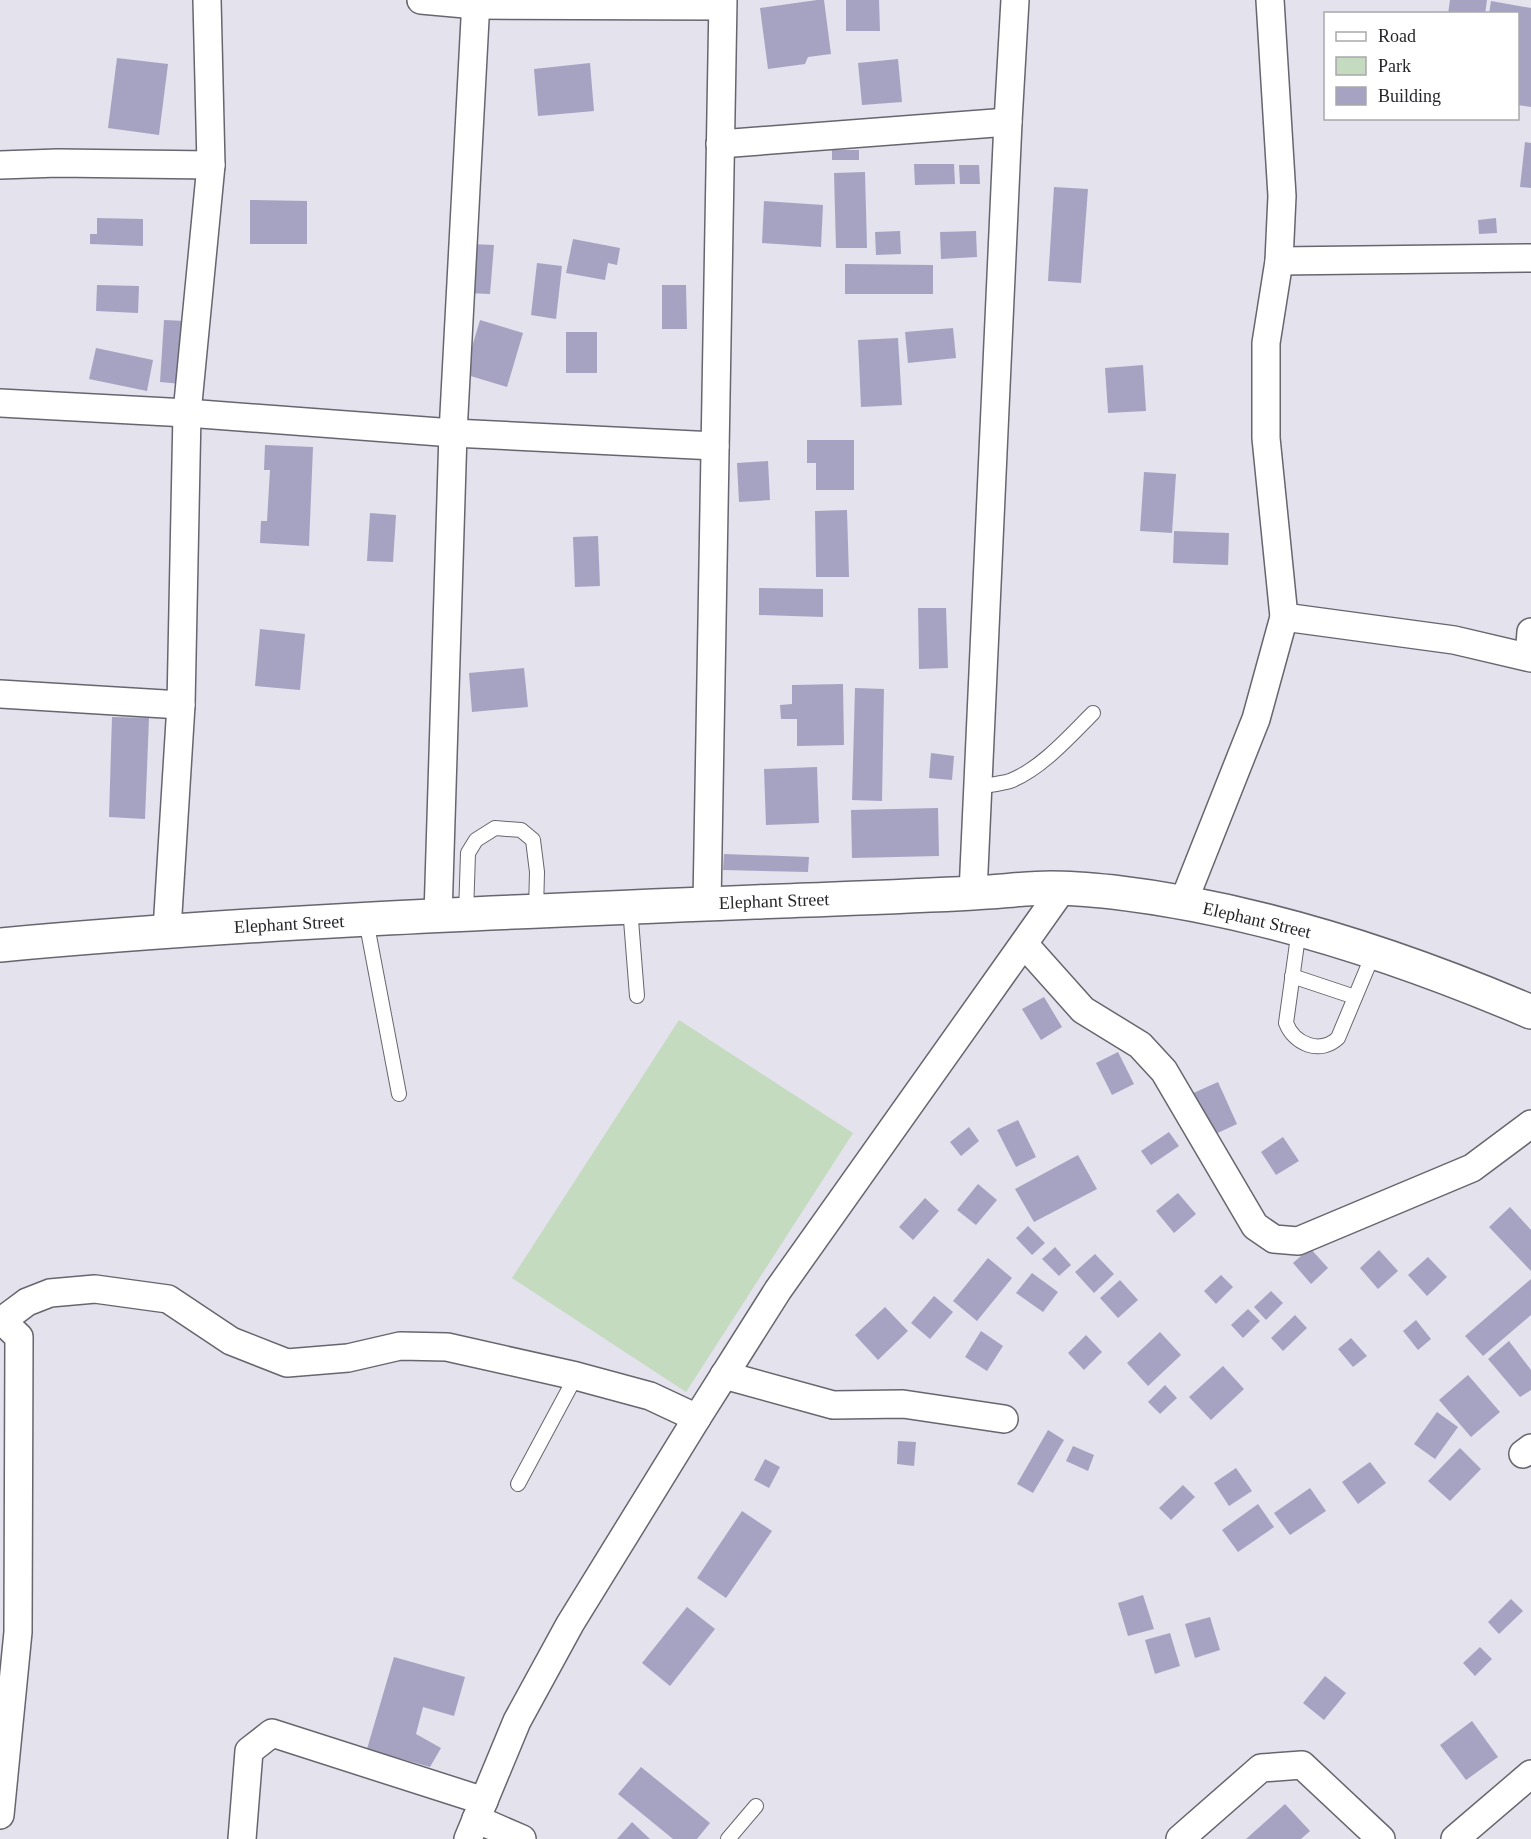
<svg xmlns="http://www.w3.org/2000/svg" width="1531" height="1839" viewBox="0 0 1531 1839" font-family="'Times New Roman',serif">
  <style>
    .green { fill: #c4dbc0 }
    .building { fill: #a6a3c2 }
    .lines { fill: none; stroke-linecap: round; stroke-linejoin: round }
    .service-casing { stroke: #66666f; stroke-width: 16 }
    .minor-casing { stroke: #66666f; stroke-width: 30 }
    .secondary-casing { stroke: #66666f; stroke-width: 36 }
    .service { stroke: #fff; stroke-width: 14 }
    .minor { stroke: #fff; stroke-width: 27 }
    .secondary { stroke: #fff; stroke-width: 33 }
    .labels { text-anchor: middle; dominant-baseline: central; stroke-width: 6; stroke-linejoin: round; paint-order: stroke }
    .street-label { font-size: 18px; fill: #27262a; stroke: #fff }
  </style>
  <rect width="100%" height="100%" fill="#e3e2ed"/>
  <!-- green -->
  <polygon class="green" points="679,1020 853,1133 686,1392 512,1278"/>
  <!-- building -->
  <g class="building">
    <polygon points="817,0 824,0 831,54 808,57 805,64 768,69 760,8"/>
    <polygon points="846,0 879,0 880,31 846,31"/>
    <polygon points="1450,0 1487,0 1485,14 1448,14"/>
    <polygon points="1491,1 1531,8 1531,107 1518,105 1518,14 1489,14"/>
    <polygon points="117,58 168,64 159,135 108,128"/>
    <polygon points="898,59 902,102 862,105 858,63"/>
    <polygon points="590,63 594,111 538,116 534,69"/>
    <polygon points="1525,142 1531,143 1531,188 1520,187"/>
    <rect x="832" y="150" width="27" height="10"/>
    <polygon points="914,164 954,164 955,184 915,185"/>
    <polygon points="959,165 979,165 980,184 960,184"/>
    <polygon points="865,172 867,248 836,248 834,173"/>
    <polygon points="1054,187 1088,189 1081,283 1048,281"/>
    <polygon points="250,200 307,201 307,244 250,244"/>
    <polygon points="764,201 823,205 821,247 762,243"/>
    <polygon points="97,218 143,219 143,246 90,244 90,234 97,234"/>
    <polygon points="1496,218 1497,233 1479,234 1478,220"/>
    <polygon points="900,231 901,254 876,255 875,232"/>
    <polygon points="976,231 977,257 941,259 940,232"/>
    <polygon points="573,239 620,248 617,265 608,263 605,280 566,273"/>
    <polygon points="472,244 494,245 490,294 468,293"/>
    <polygon points="537,263 562,266 556,319 531,315"/>
    <polygon points="845,264 933,265 933,294 845,294"/>
    <polygon points="97,285 139,286 138,313 96,311"/>
    <polygon points="662,285 686,285 687,329 662,329"/>
    <polygon points="164,320 186,321 182,384 160,382"/>
    <polygon points="480,320 523,333 507,387 464,374"/>
    <polygon points="953,328 956,358 908,363 905,332"/>
    <rect x="566" y="332" width="31" height="41"/>
    <polygon points="898,338 902,405 861,407 858,340"/>
    <polygon points="96,348 153,360 147,391 89,379"/>
    <polygon points="1143,365 1146,411 1108,413 1105,368"/>
    <polygon points="807,440 854,440 854,490 816,490 816,463 807,463"/>
    <polygon points="265,445 313,447 309,546 260,543 261,521 267,521 270,470 264,470"/>
    <polygon points="768,461 770,500 739,502 737,463"/>
    <polygon points="1144,472 1176,474 1172,533 1140,531"/>
    <polygon points="847,510 849,577 816,577 815,511"/>
    <polygon points="370,513 396,515 393,562 367,561"/>
    <polygon points="1174,531 1229,533 1228,565 1173,563"/>
    <polygon points="598,536 600,586 575,587 573,537"/>
    <polygon points="759,588 823,589 823,617 759,615"/>
    <polygon points="918,608 946,608 948,668 919,669"/>
    <polygon points="260,629 305,634 300,690 255,686"/>
    <polygon points="524,668 528,707 472,712 469,673"/>
    <polygon points="843,684 844,745 797,746 797,719 781,719 780,705 792,704 792,685"/>
    <polygon points="855,688 884,689 882,801 852,800"/>
    <polygon points="112,717 149,718 145,819 109,817"/>
    <polygon points="931,753 954,756 952,780 929,778"/>
    <polygon points="817,767 819,823 766,825 764,769"/>
    <polygon points="938,808 939,856 852,858 851,810"/>
    <polygon points="724,854 809,857 808,872 723,870"/>
    <polygon points="1044,997 1062,1027 1041,1040 1022,1009"/>
    <polygon points="1118,1052 1134,1084 1112,1095 1096,1063"/>
    <polygon points="1218,1082 1237,1124 1209,1137 1189,1095"/>
    <polygon points="1018,1120 1036,1157 1016,1167 997,1130"/>
    <polygon points="969,1127 979,1141 961,1156 950,1142"/>
    <polygon points="1169,1132 1179,1146 1151,1165 1141,1151"/>
    <polygon points="1283,1137 1299,1161 1276,1175 1261,1152"/>
    <polygon points="1078,1155 1097,1189 1034,1222 1015,1189"/>
    <polygon points="978,1184 997,1200 976,1225 957,1210"/>
    <polygon points="1178,1193 1196,1214 1174,1233 1156,1211"/>
    <polygon points="925,1198 939,1211 913,1240 899,1227"/>
    <polygon points="1510,1207 1531,1230 1531,1271 1489,1227"/>
    <polygon points="1028,1226 1045,1243 1032,1255 1016,1238"/>
    <polygon points="1055,1247 1071,1265 1059,1276 1042,1259"/>
    <polygon points="1310,1248 1328,1268 1311,1284 1293,1263"/>
    <polygon points="1379,1250 1398,1271 1378,1289 1360,1268"/>
    <polygon points="1095,1254 1114,1274 1094,1293 1075,1272"/>
    <polygon points="1428,1257 1447,1277 1427,1296 1408,1275"/>
    <polygon points="988,1258 1012,1278 977,1321 953,1301"/>
    <polygon points="1032,1273 1058,1292 1043,1312 1016,1293"/>
    <polygon points="1221,1275 1233,1287 1216,1304 1204,1291"/>
    <polygon points="1531,1279 1531,1315 1483,1356 1465,1336"/>
    <polygon points="1120,1280 1138,1300 1118,1318 1100,1298"/>
    <polygon points="1271,1291 1283,1303 1266,1320 1254,1307"/>
    <polygon points="934,1296 953,1312 930,1339 911,1323"/>
    <polygon points="885,1307 908,1331 878,1360 855,1335"/>
    <polygon points="1248,1309 1260,1321 1243,1338 1231,1325"/>
    <polygon points="1295,1315 1307,1328 1283,1351 1271,1338"/>
    <polygon points="1416,1320 1431,1339 1418,1350 1403,1331"/>
    <polygon points="981,1331 1003,1346 987,1371 965,1357"/>
    <polygon points="1160,1332 1181,1355 1148,1386 1127,1363"/>
    <polygon points="1086,1335 1102,1352 1084,1370 1068,1353"/>
    <polygon points="1351,1338 1367,1356 1353,1367 1338,1349"/>
    <polygon points="1509,1341 1531,1370 1531,1390 1520,1397 1488,1359"/>
    <polygon points="1223,1366 1244,1389 1211,1420 1189,1397"/>
    <polygon points="1468,1375 1500,1412 1471,1437 1439,1400"/>
    <polygon points="1165,1385 1177,1398 1160,1414 1148,1402"/>
    <polygon points="1437,1412 1458,1427 1435,1459 1414,1444"/>
    <polygon points="1048,1430 1064,1440 1033,1493 1017,1484"/>
    <polygon points="898,1441 916,1442 914,1466 897,1464"/>
    <polygon points="1073,1446 1094,1455 1088,1471 1066,1461"/>
    <polygon points="1460,1448 1481,1469 1450,1501 1428,1481"/>
    <polygon points="765,1459 780,1467 769,1488 754,1480"/>
    <polygon points="1370,1462 1386,1483 1358,1504 1342,1482"/>
    <polygon points="1236,1468 1252,1491 1229,1506 1214,1483"/>
    <polygon points="1183,1485 1195,1497 1171,1520 1159,1508"/>
    <polygon points="1310,1488 1326,1511 1290,1535 1274,1513"/>
    <polygon points="1258,1504 1274,1527 1238,1552 1222,1530"/>
    <polygon points="742,1511 772,1531 726,1598 697,1578"/>
    <polygon points="1143,1595 1154,1629 1128,1636 1118,1603"/>
    <polygon points="1511,1599 1523,1611 1499,1634 1488,1622"/>
    <polygon points="687,1607 715,1629 670,1686 642,1663"/>
    <polygon points="1210,1617 1220,1650 1195,1658 1185,1624"/>
    <polygon points="1170,1633 1180,1666 1155,1674 1145,1640"/>
    <polygon points="1480,1647 1492,1659 1475,1676 1463,1663"/>
    <polygon points="394,1657 465,1677 454,1716 423,1707 416,1734 441,1748 430,1767 367,1749"/>
    <polygon points="1325,1676 1346,1693 1324,1720 1303,1703"/>
    <polygon points="1472,1721 1498,1757 1466,1780 1440,1745"/>
    <polygon points="641,1767 710,1823 697,1839 673,1839 618,1794"/>
    <polygon points="1285,1804 1310,1831 1301,1839 1246,1839"/>
    <polygon points="632,1822 650,1839 617,1839"/>
  </g>
  <g class="lines">
    <defs>
      <g id="service">
        <path d="M978 787C988 785 1000 784 1010 781 1041 769 1070 736 1093 713"/>
        <polyline points="630,907 637,996"/>
        <polyline points="466,914 468,853 476,840 495,828 521,830 533,840 537,872 536,911"/>
        <polyline points="366,920 399,1094"/>
        <path d="M1299 929 1286 1023C1294 1044 1320 1055 1338 1038L1374 952"/>
        <polyline points="1292,976 1355,997"/>
        <polyline points="518,1484 576,1376"/>
        <polyline points="728,1839 756,1806"/>
      </g>
      <g id="minor">
        <polyline points="421,0 476,5 722,6"/>
        <polyline points="720,144 1008,122"/>
        <polyline points="0,165 58,163 211,165"/>
        <polyline points="1279,261 1531,258"/>
        <polyline points="0,403 187,413 453,433 715,446"/>
        <polyline points="1284,617 1454,640 1531,658"/>
        <polyline points="1529,657 1531,632"/>
        <polyline points="0,694 181,705"/>
        <polyline points="973,893 1008,122 1015,0"/>
        <polyline points="1183,903 1256,719 1284,617 1266,438 1266,343 1279,261 1282,196 1270,0"/>
        <polyline points="707,904 723,0"/>
        <polyline points="438,916 453,433 476,0"/>
        <polyline points="167,930 181,705 187,413 211,165 207,0"/>
        <polyline points="1024,944 1083,1010 1140,1045 1164,1071 1255,1226 1274,1239 1298,1241 1472,1168 1531,1124"/>
        <polyline points="0,1319 19,1337 18,1632 0,1815"/>
        <polyline points="3,1320 27,1302 50,1293 95,1289 168,1299 231,1341 287,1363 348,1358 400,1346 447,1347 576,1376 650,1396 697,1418"/>
        <polyline points="724,1375 833,1405 903,1404 1004,1419"/>
        <polyline points="1523,1454 1531,1448"/>
        <polyline points="476,1819 522,1839"/>
        <polyline points="242,1839 249,1751 272,1733 484,1801"/>
        <polyline points="468,1839 517,1721 570,1624 697,1418 778,1290 1063,888"/>
        <polyline points="1180,1839 1261,1768 1302,1765 1381,1839"/>
        <polyline points="1455,1839 1531,1774"/>
      </g>
      <path id="secondary" d="M0 945C251 922 503 912 755 902 827 899 900 897 973 893 999 892 1025 888 1051 888 1071 888 1093 890 1113 892 1257 909 1398 955 1531 1012"/>
    </defs>
    <!-- service casing -->
    <use href="#service" class="service-casing"/>
    <!-- minor casing -->
    <use href="#minor" class="minor-casing"/>
    <!-- secondary casing -->
    <use href="#secondary" class="secondary-casing"/>
    <!-- service -->
    <use href="#service" class="service"/>
    <!-- minor -->
    <use href="#minor" class="minor"/>
    <!-- secondary -->
    <use href="#secondary" class="secondary"/>
  </g>
  <g class="labels">
    <!-- street labels -->
    <g class="street-label">
      <text transform="translate(774 901) rotate(-2)">Elephant Street</text>
      <text transform="translate(1257 920) rotate(13)">Elephant Street</text>
      <text transform="translate(289 924) rotate(-3)">Elephant Street</text>
    </g>
  </g>
  <!-- legend -->
  <rect x="1324" y="12" width="195" height="108" fill="#ffffff" stroke="#a9a8aa" stroke-width="1.5"/>
  <rect x="1336" y="32" width="30" height="9" fill="#ffffff" stroke="#a9a8aa" stroke-width="1.5"/>
  <text x="1378" y="42" font-size="18" fill="#27262a">Road</text>
  <rect x="1336" y="57" width="30" height="18" fill="#c4dbc0" stroke="#a9a8aa" stroke-width="1.5"/>
  <text x="1378" y="72" font-size="18" fill="#27262a">Park</text>
  <rect x="1336" y="87" width="30" height="18" fill="#a6a3c2" stroke="#a9a8aa" stroke-width="1.5"/>
  <text x="1378" y="102" font-size="18" fill="#27262a">Building</text>
</svg>
